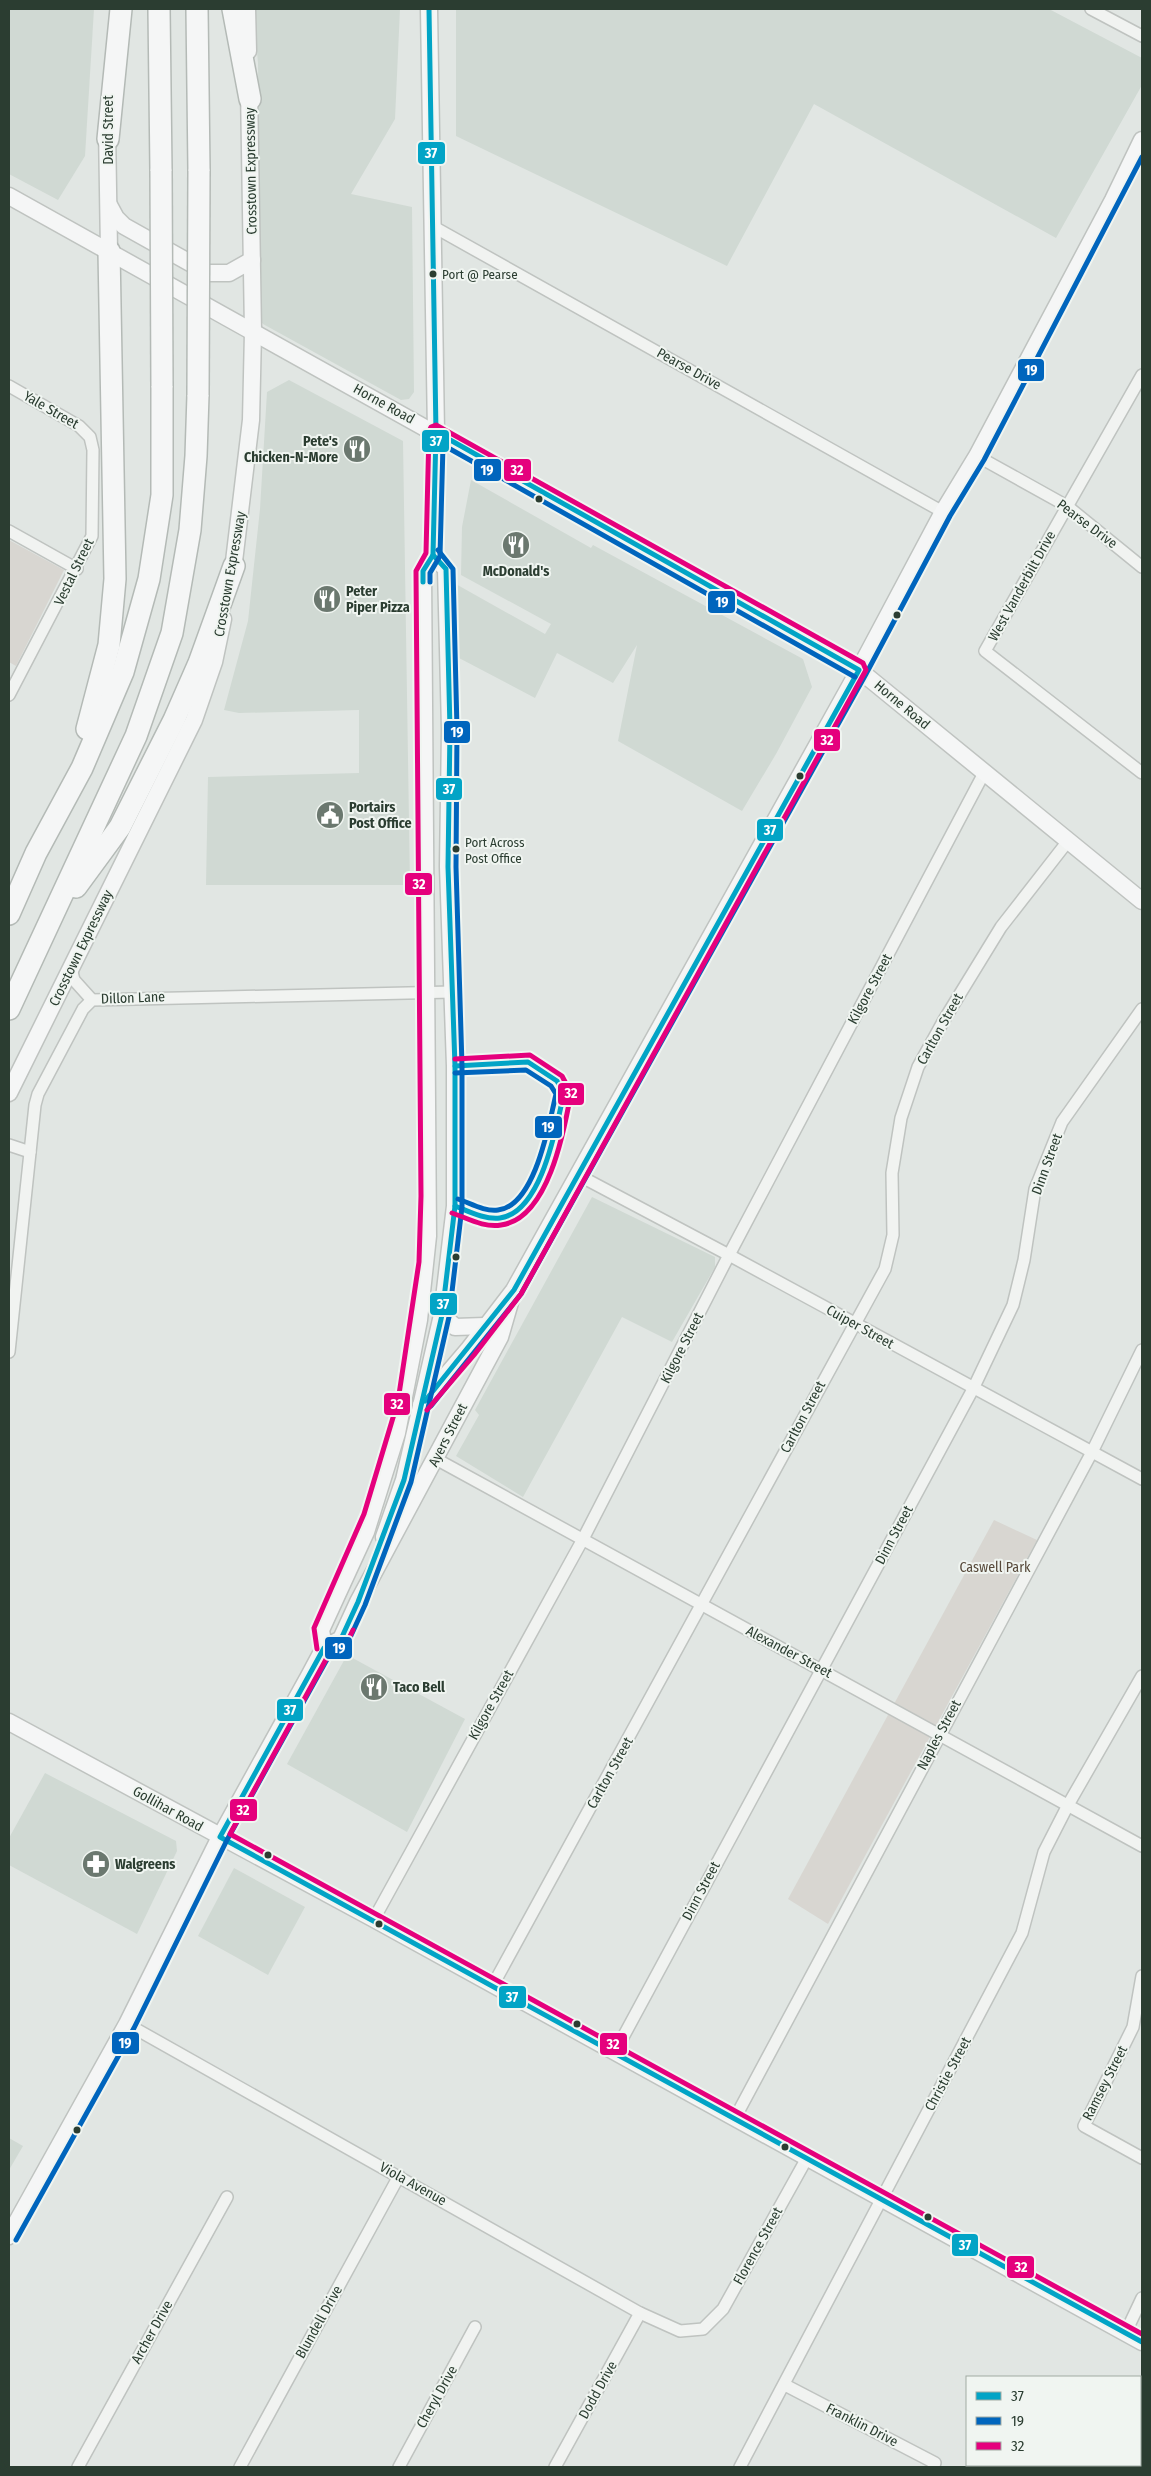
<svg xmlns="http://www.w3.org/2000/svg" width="1151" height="2476" viewBox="0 0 1151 2476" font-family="'Fira Sans Condensed',sans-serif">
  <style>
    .built { fill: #d0d9d3 }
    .green { fill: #d8d6d1 }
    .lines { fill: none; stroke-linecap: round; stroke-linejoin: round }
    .minor-casing { stroke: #bfc3c0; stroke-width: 14 }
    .secondary-casing { stroke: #bfc3c0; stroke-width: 19 }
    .motorway-casing { stroke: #b4bab6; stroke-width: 24 }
    .minor { stroke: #f1f3f1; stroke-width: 11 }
    .secondary { stroke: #f5f6f6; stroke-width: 16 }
    .motorway { stroke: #f5f6f6; stroke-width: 21 }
    .motorway-bridge-casing { stroke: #b4bab6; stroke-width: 24; stroke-linecap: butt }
    .motorway-bridge { stroke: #f5f6f6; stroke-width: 21 }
    .bus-1-casing { stroke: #f0f5f1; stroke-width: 9 }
    .bus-2-casing { stroke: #f0f5f1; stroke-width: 9 }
    .bus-3-casing { stroke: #f0f5f1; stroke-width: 9 }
    .bus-1 { stroke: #02a4c6; stroke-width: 5 }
    .bus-2 { stroke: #0065bd; stroke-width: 5 }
    .bus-3 { stroke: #e5007d; stroke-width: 5 }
    .bus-dot { fill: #2b3d31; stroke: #f0f5f1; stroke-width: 2 }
    .labels { text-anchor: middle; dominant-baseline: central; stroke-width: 4; stroke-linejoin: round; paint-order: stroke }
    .bus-label { font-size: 13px; fill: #2b3d31; stroke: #f0f5f1; text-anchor: start }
    .street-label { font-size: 14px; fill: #2b3d31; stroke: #f0f5f1 }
    .poi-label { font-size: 14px; font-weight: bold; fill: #2b3d31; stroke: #f0f5f1; text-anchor: start }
    .park-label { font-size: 14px; fill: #57493a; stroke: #f0f5f1 }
    .line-badge { stroke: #f0f5f1; stroke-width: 2 }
    .badge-label { font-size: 14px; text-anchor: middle; font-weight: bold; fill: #fff }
  </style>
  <rect width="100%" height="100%" fill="#e1e6e3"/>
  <!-- built -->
  <g class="built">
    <polygon points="9,9 94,9 85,156 58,200 9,174"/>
    <polygon points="253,9 400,9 395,119 351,194 412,207 414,392 409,399 401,400 263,324 260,320 258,63"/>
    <polygon points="456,9 1049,9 1142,58 1142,85 1056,238 814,104 727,266 456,136"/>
    <polygon points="289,380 403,441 410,885 206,885 208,777 359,773 359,710 239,713 224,710 248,621 260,509 267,392"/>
    <polygon points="471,480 591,548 593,545 803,659 812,687 776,754 742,811 618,741 637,645 613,683 557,653 535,698 459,658 454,583 545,634 551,624 461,575 462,527"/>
    <polygon points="592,1197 715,1257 715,1267 672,1342 622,1317 523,1497 456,1456 479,1415 475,1410"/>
    <polygon points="347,1655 465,1719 407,1832 287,1764"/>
    <polygon points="45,1773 176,1841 177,1851 137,1934 9,1865 9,1838"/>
    <polygon points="234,1868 305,1907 268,1975 198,1936"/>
    <polygon points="9,2138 23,2146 9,2170"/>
  </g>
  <!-- green -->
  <g class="green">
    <polygon points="9,540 64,570 16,666 9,662"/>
    <polygon points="994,1520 1037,1540 828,1924 788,1899"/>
  </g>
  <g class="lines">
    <defs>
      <g id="minor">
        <polyline points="1091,9 1142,36"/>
        <polyline points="434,227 943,512"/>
        <polyline points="1142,375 985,651 1142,773"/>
        <polyline points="9,386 79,426 90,437 93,450 92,536 9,695"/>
        <polyline points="977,456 1067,506 1142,567"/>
        <polyline points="9,531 77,569"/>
        <polyline points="71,968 74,980 92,1000"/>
        <polyline points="9,1145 30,1152"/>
        <polyline points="578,1175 729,1255 1142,1479"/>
        <polyline points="9,1352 35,1105 38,1094 83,1009 92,1000 452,992"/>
        <polyline points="436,1459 1142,1846"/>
        <polyline points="374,1919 583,1539 729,1255 984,773"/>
        <polyline points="1142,1976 1133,2027 1084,2126 1142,2158"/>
        <polyline points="493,1985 885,1269 893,1235 892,1173 901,1118 918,1067 944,1020 1001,927 1068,841"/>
        <polyline points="127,2024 640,2313 680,2331 703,2329 723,2309 807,2158"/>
        <polyline points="615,2052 973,1389 1013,1305 1024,1260 1035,1189 1062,1122 1142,1009"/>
        <polyline points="735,2118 1092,1452 1142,1350"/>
        <polyline points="1125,2334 1142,2298"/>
        <polyline points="785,2385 935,2463 933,2467"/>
        <polyline points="1140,2424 1142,2419"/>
        <polyline points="78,2467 227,2197"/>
        <polyline points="240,2467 399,2176"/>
        <polyline points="399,2467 475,2327"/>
        <polyline points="555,2467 640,2313"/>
        <polyline points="740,2467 1022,1933 1044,1852 1068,1805 1142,1676"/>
        <polyline points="1116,2467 1117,2465"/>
      </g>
      <g id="secondary">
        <polyline points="247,9 248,51"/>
        <polyline points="107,128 109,251"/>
        <polyline points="9,196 859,670 1142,901"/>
        <polyline points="109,205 116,218 124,226 208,273 229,273 252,260"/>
        <polyline points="232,578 251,420 253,332 249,88"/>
        <polyline points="9,1093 194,720 214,662 223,619"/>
        <polyline points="442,1315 455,1327 485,1326"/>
        <polyline points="421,1405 468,1350 514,1290 859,670 943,512 977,456 1113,200 1142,140"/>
        <polyline points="384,1537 404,1480 442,1315 455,1206 455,1066 448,867 450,729 446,569 433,555"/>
        <polyline points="324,1648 321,1630 366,1532 397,1433 419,1320 428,1236 423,571 433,555 436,432 429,9"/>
        <polyline points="9,1722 374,1919 1142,2342"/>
        <polyline points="9,2236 127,2024 220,1837 309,1676 324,1648 341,1639 358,1602 500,1337 511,1299"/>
      </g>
      <g id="motorway">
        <polyline points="159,9 161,171"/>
        <polyline points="197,9 199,171"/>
        <polyline points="233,9 250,99"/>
        <polyline points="108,139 121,9"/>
        <polyline points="87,729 109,645 115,579 109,251"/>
        <polyline points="76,887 120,827 174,720 199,663 234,566"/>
        <polyline points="9,914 36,853 82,768 123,672 149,579 162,495 162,386"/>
        <polyline points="9,1009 136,736 172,633 190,530 196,456 198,395"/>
      </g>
    </defs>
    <!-- minor casing -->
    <use href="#minor" class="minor-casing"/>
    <!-- secondary casing -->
    <use href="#secondary" class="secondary-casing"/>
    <!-- motorway casing -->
    <use href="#motorway" class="motorway-casing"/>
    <!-- minor -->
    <use href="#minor" class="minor"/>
    <!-- secondary -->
    <use href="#secondary" class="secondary"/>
    <!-- motorway -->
    <use href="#motorway" class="motorway"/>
    <defs>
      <g id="motorway-bridge">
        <polyline points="161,171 162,386"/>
        <polyline points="198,395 199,171"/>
      </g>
    </defs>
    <!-- motorway-bridge casing -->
    <use href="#motorway-bridge" class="motorway-bridge-casing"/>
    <!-- motorway-bridge -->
    <use href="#motorway-bridge" class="motorway-bridge"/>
    <defs>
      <g id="bus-1">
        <polyline points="433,555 446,569 450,729 448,867 455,1066 455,1206 442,1315 404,1480 358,1602 341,1639 324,1648 220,1837 1142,2342"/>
        <polyline points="423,582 423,571 433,555 436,432 429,9"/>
        <path d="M455 1066 528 1062 557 1081 564 1093C556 1127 542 1212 500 1218 485 1220 468 1211 455 1206"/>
        <polyline points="425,1401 514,1290 859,670 436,432"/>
      </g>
      <g id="bus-2">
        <polyline points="430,582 430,573 440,556 443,445 855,677"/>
        <path d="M455 1073 526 1070 551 1086 556 1094C549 1124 535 1206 498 1210 485 1212 470 1203 458 1199"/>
        <polyline points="431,1406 521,1294 866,674 950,516 984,460 1142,157"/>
        <polyline points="16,2240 134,2028 227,1840 330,1654 348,1642 365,1605 411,1482 449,1317 462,1207 462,1066 456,867 457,729 453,569 438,550"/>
      </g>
      <g id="bus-3">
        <path d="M452 1213C467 1218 484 1228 501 1225 548 1219 564 1132 571 1093L562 1076 530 1055 455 1059"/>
        <polyline points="353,1630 346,1644 329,1654 230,1834 1142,2334"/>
        <polyline points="317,1649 314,1628 364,1514 398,1401 419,1262 421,1196 416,571 426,553 429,431 431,427 436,425 863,663 866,670 521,1294 474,1355 427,1410"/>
      </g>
    </defs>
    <!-- bus-1 casing -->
    <use href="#bus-1" class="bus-1-casing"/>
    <!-- bus-2 casing -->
    <use href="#bus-2" class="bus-2-casing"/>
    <!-- bus-3 casing -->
    <use href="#bus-3" class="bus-3-casing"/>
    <!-- bus-1 -->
    <use href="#bus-1" class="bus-1"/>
    <!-- bus-2 -->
    <use href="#bus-2" class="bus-2"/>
    <!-- bus-3 -->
    <use href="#bus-3" class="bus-3"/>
  </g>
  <!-- icons -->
  <defs>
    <symbol id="restaurant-disc" viewBox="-11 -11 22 22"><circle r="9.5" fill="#6b786f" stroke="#f0f5f1"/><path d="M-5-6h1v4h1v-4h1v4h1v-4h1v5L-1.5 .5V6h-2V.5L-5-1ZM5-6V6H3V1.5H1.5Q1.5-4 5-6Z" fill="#fff"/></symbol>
    <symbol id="civic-disc" viewBox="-11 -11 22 22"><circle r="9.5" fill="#6b786f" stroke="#f0f5f1"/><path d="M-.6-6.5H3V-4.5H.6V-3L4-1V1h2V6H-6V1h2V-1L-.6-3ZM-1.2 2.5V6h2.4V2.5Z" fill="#fff"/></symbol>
    <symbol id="pharmacy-disc" viewBox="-11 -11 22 22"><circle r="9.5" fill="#6b786f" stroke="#f0f5f1"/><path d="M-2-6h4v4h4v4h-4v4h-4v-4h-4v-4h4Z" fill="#fff"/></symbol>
  </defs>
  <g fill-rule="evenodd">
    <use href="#restaurant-disc" x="341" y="433" width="32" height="32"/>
    <use href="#restaurant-disc" x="500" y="529" width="32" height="32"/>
    <use href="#restaurant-disc" x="311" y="583" width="32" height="32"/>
    <use href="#civic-disc" x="314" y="799" width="32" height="32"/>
    <use href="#restaurant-disc" x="358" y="1671" width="32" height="32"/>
    <use href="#pharmacy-disc" x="80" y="1848" width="32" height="32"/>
  </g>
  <!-- markers -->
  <g class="bus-dot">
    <circle cx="433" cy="274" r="4.5"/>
    <circle cx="539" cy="499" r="4.5"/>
    <circle cx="897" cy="615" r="4.5"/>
    <circle cx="800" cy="776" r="4.5"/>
    <circle cx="456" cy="849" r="4.5"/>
    <circle cx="456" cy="1257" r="4.5"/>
    <circle cx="268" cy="1855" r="4.5"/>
    <circle cx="379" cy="1924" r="4.5"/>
    <circle cx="577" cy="2024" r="4.5"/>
    <circle cx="77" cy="2130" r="4.5"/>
    <circle cx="785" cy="2147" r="4.5"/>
    <circle cx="928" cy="2217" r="4.5"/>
  </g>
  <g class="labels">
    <!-- bus labels -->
    <g class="bus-label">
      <text x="442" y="274">Port @ Pearse</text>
      <text x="465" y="842">Port Across<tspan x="465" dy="16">Post Office</tspan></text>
    </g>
    <!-- street labels -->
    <g class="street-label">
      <text transform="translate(108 130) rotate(-90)">David Street</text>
      <text transform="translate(251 171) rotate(-91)">Crosstown Expressway</text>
      <text transform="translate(689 369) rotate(29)">Pearse Drive</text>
      <text transform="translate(384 404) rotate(29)">Horne Road</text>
      <text transform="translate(51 410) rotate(30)">Yale Street</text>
      <text transform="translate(1087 524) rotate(37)">Pearse Drive</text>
      <text transform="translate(74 572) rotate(-64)">Vestal Street</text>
      <text transform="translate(230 574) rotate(-80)">Crosstown Expressway</text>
      <text transform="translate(1022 586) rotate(-61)">West Vanderbilt Drive</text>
      <text transform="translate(902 705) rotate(40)">Horne Road</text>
      <text transform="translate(81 948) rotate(-64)">Crosstown Expressway</text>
      <text transform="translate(870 989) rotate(-62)">Kilgore Street</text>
      <text transform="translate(133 998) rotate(-2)">Dillon Lane</text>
      <text transform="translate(940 1029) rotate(-61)">Carlton Street</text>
      <text transform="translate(1047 1164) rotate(-70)">Dinn Street</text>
      <text transform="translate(860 1327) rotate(29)">Cuiper Street</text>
      <text transform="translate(682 1348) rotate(-63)">Kilgore Street</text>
      <text transform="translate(803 1417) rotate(-62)">Carlton Street</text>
      <text transform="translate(448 1435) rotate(-63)">Ayers Street</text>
      <text transform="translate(894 1535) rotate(-62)">Dinn Street</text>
      <text transform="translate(789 1652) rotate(28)">Alexander Street</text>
      <text transform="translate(491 1705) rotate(-61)">Kilgore Street</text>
      <text transform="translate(939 1735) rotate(-62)">Naples Street</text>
      <text transform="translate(610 1773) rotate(-61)">Carlton Street</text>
      <text transform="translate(168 1809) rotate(29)">Gollihar Road</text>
      <text transform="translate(701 1891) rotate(-62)">Dinn Street</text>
      <text transform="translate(948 2074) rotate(-62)">Christie Street</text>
      <text transform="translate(1105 2083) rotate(-63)">Ramsey Street</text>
      <text transform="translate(413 2184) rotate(29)">Viola Avenue</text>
      <text transform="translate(758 2246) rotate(-61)">Florence Street</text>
      <text transform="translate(319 2322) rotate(-61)">Blundell Drive</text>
      <text transform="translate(152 2332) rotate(-61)">Archer Drive</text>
      <text transform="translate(598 2390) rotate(-61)">Dodd Drive</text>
      <text transform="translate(437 2397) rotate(-61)">Cheryl Drive</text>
      <text transform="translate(862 2425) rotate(27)">Franklin Drive</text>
    </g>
    <!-- poi labels -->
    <g class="poi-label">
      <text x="338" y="441" text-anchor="end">Pete's<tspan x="338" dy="16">Chicken-N-More</tspan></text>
      <text x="516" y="571" text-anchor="middle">McDonald's</text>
      <text x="346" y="591">Peter<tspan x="346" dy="16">Piper Pizza</tspan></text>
      <text x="349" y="807">Portairs<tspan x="349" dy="16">Post Office</tspan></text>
      <text x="393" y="1687">Taco Bell</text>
      <text x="115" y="1864">Walgreens</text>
    </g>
    <!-- park labels -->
    <g class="park-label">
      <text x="995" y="1567">Caswell Park</text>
    </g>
  </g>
  <g class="line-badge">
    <rect x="417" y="141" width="29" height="24" rx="5" fill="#02a4c6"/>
    <rect x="1017" y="358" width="28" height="24" rx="5" fill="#0065bd"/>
    <rect x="421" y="429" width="29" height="24" rx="5" fill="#02a4c6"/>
    <rect x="473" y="458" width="29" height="24" rx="5" fill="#0065bd"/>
    <rect x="503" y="458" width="29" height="24" rx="5" fill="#e5007d"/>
    <rect x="707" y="590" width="29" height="24" rx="5" fill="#0065bd"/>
    <rect x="443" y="720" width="28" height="24" rx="5" fill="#0065bd"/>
    <rect x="813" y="728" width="28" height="24" rx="5" fill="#e5007d"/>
    <rect x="435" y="777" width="28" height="24" rx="5" fill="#02a4c6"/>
    <rect x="756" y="818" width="28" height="24" rx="5" fill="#02a4c6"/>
    <rect x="404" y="872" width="29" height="24" rx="5" fill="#e5007d"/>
    <rect x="557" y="1082" width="28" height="24" rx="5" fill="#e5007d"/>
    <rect x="534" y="1115" width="29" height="24" rx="5" fill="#0065bd"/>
    <rect x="429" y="1292" width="29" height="24" rx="5" fill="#02a4c6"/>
    <rect x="383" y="1392" width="28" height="24" rx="5" fill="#e5007d"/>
    <rect x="324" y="1636" width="29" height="24" rx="5" fill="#0065bd"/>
    <rect x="276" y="1698" width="28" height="24" rx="5" fill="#02a4c6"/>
    <rect x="229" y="1798" width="29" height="24" rx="5" fill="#e5007d"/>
    <rect x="498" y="1985" width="29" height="24" rx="5" fill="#02a4c6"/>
    <rect x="111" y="2031" width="29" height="24" rx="5" fill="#0065bd"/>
    <rect x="599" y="2032" width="29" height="24" rx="5" fill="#e5007d"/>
    <rect x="951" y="2233" width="28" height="24" rx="5" fill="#02a4c6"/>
    <rect x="1006" y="2255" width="29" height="24" rx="5" fill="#e5007d"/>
  </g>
  <g class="badge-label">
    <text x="431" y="158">37</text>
    <text x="1031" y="375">19</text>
    <text x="436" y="446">37</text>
    <text x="487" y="475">19</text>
    <text x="517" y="475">32</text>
    <text x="722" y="607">19</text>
    <text x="457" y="737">19</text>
    <text x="827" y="745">32</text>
    <text x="449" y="794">37</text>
    <text x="770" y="835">37</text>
    <text x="419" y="889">32</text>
    <text x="571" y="1098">32</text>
    <text x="548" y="1132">19</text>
    <text x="443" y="1309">37</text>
    <text x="397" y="1409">32</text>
    <text x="339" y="1653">19</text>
    <text x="290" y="1715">37</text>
    <text x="243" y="1815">32</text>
    <text x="512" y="2002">37</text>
    <text x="125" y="2048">19</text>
    <text x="613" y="2049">32</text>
    <text x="965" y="2250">37</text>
    <text x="1021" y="2272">32</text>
  </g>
  <!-- border -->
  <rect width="1151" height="2476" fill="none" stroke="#2b3d31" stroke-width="20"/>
  <!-- legend -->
  <rect x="966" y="2376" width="175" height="90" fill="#f0f5f1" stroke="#a1aba4"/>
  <rect x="976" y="2392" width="25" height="8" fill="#02a4c6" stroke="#a1aba4"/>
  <text x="1011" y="2401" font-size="15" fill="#2b3d31">37</text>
  <rect x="976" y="2417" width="25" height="8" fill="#0065bd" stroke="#a1aba4"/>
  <text x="1011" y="2426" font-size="15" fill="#2b3d31">19</text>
  <rect x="976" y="2442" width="25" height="8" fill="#e5007d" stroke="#a1aba4"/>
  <text x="1011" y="2451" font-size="15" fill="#2b3d31">32</text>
</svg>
